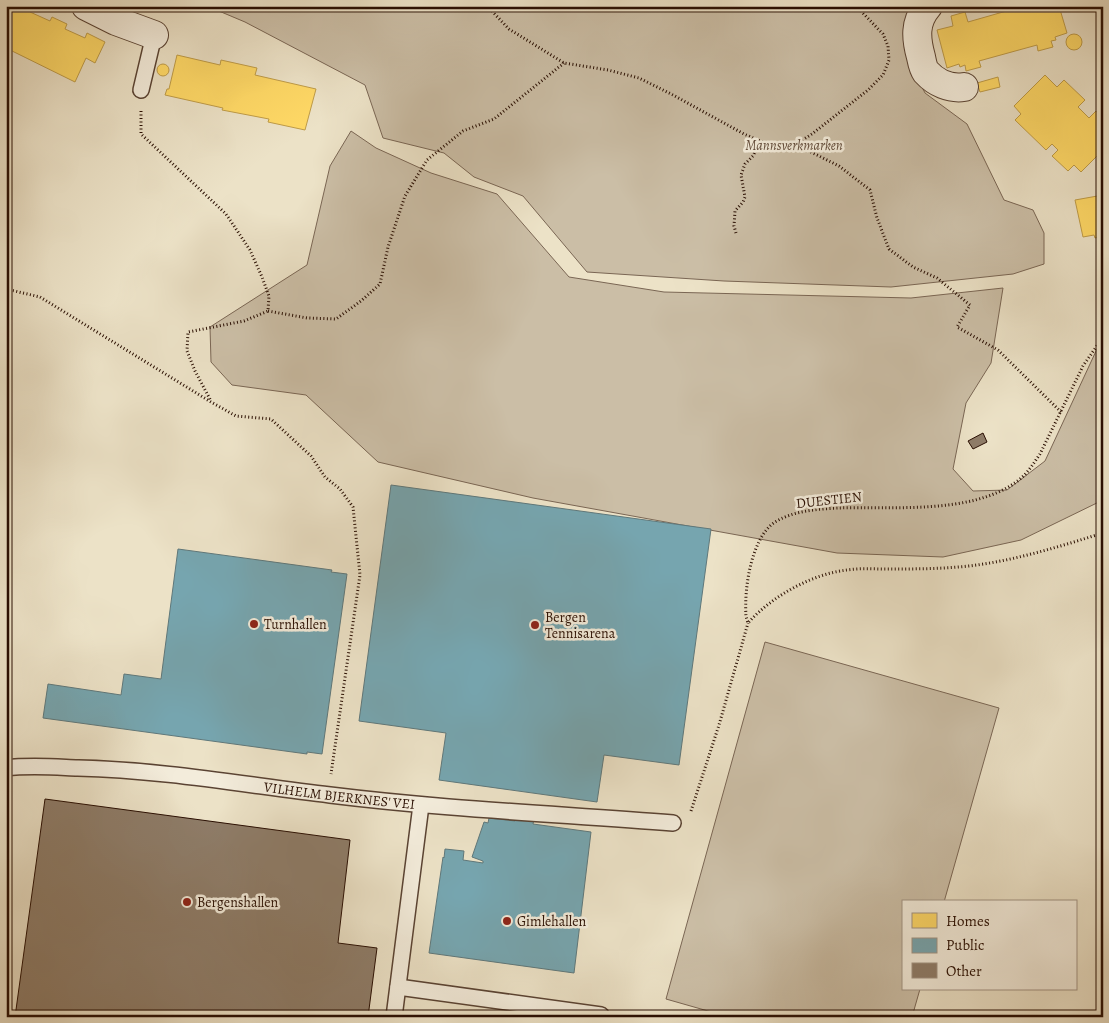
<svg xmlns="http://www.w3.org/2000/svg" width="1109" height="1023" viewBox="0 0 1109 1023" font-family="Alegreya,serif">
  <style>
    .green { fill: #cbbea6; stroke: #7a6654 }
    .homes { fill: #ffd966; stroke: #bf9c48 }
    .public { fill: #76a5af; stroke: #5f787b }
    .building { fill: #8e7c68; stroke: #290e02 }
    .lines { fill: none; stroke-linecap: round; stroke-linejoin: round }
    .lane-casing { stroke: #5a4333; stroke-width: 18 }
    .street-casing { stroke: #5a4333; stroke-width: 30 }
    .path { stroke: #290e02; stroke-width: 3; stroke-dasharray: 1 2.5; stroke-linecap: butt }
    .lane { stroke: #f3ecdb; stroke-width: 15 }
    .street { stroke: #f3ecdb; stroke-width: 28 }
    .poi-dot { fill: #8f2418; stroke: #f3ecdb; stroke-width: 2 }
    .labels { text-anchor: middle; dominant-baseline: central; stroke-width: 5; stroke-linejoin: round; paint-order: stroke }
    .park-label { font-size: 14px; font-style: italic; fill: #624c3b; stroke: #f3ecdb }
    .street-label { font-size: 14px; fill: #290e02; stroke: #f3ecdb }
    .poi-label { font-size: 14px; fill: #290e02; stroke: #f3ecdb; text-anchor: start }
  </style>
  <rect width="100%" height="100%" fill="#ece2c7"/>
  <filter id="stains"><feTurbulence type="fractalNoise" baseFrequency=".004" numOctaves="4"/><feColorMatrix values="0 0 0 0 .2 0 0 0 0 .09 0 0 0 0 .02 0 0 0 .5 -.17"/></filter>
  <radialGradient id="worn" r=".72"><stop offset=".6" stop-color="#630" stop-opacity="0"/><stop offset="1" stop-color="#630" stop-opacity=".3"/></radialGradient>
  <!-- green -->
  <g class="green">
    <polygon points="207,6 917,6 918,79 925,93 967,124 1004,200 1033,210 1044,233 1044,264 1013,274 891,287 724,281 587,272 523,196 474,177 444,153 383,138 365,85 245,22"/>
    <polygon points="351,131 376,148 431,173 497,194 569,277 664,292 911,298 1003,288 991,363 966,403 953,469 973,491 1007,490 1045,461 1103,336 1103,500 1021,540 943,557 837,553 533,498 378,462 306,395 232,385 211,362 210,327 307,265 330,166"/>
    <polygon points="765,642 999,708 944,902 903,902 903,989 920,989 912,1017 729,1017 666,999"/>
  </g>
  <!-- homes -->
  <g class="homes">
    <polygon points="6,6 31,6 32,7 30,12 50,21 52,17 67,24 65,29 85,38 87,33 105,42 95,63 86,58 75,82 6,48"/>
    <polygon points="1024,6 1059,6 1067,33 1055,37 1056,40 1051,41 1053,47 1038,51 1037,45 979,61 981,67 966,71 965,65 960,67 959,64 947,68 937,30 953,26 951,16 965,12 968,22"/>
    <circle cx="1074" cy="42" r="8"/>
    <polygon points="177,55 220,65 221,60 257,68 255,75 316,89 305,130 268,122 269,119 222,110 223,108 165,95 167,89 169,89"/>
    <circle cx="163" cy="70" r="6"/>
    <polygon points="1045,75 1057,87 1064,80 1085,100 1078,107 1089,118 1096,111 1103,118 1103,125 1100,128 1103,131 1103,150 1081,172 1074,165 1068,171 1052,156 1058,150 1052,144 1046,150 1015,120 1021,114 1014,106"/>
    <polygon points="998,77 1000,87 980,92 977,83"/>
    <polygon points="1103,195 1103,236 1095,238 1094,235 1083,237 1075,200"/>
  </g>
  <!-- public -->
  <g class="public">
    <polygon points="391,485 711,529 679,765 604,755 597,802 439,780 446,733 359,721"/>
    <polygon points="178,549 332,570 331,572 347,574 322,754 307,752 307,754 43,718 48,684 121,695 124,674 161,679"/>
    <polygon points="515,817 534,819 533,824 591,832 574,973 429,953 443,857 444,858 445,849 464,851 463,860 483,863 483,861 472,857 484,822 488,823 489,818 515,821"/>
    <polygon points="434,1012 468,1017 433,1017"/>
  </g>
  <!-- building -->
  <g class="building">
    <polygon points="983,433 987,442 973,449 968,441"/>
    <polygon points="45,799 350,840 338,943 377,948 368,1017 15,1017"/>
  </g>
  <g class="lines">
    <defs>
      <g id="lane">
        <polyline points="141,90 154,35"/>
        <path id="s1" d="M6 768C30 765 54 767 78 768 162 770 246 785 330 795 443 809 558 814 673 823"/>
        <polyline points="398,987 601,1015 600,1017"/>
        <polyline points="394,1017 421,805"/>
      </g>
      <g id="street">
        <polyline points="86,6 116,21 154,35"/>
        <path d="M928 6C914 22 916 39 921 57 922 62 923 68 926 72 936 83 950 89 964 87"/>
      </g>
    </defs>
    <!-- lane casing -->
    <use href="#lane" class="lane-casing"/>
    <!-- street casing -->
    <use href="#street" class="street-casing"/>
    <!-- path -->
    <g class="path">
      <polyline points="487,6 509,29 564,63 608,70 639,78 673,95 744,134 760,141 781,146 796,144 812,134 868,90 883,75 889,60 888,46 883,34 856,6"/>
      <polyline points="141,111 141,134 226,214 250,250 262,277 269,296 268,311 244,321 188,332 187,351 195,371 211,401"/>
      <polyline points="795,144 839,166 870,190 877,218 889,249 913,267 937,278 970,305 957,327 998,350 1061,412"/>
      <polyline points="736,233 734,226 735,211 743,202 745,197 741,175 745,164 753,156 760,141"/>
      <polyline points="6,289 40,297 211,402 236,416 271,419 311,456 325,477 340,489 353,507 360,575 331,774"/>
      <polyline points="268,311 307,318 336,319 361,301 380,284 388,247 405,196 427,160 463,131 494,119 564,63"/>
      <path d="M1103 337 1083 366 1040 454C1033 464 1027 475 1016 482 970 515 892 506 838 508 817 509 793 511 775 522 751 538 744 589 746 616L748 623C772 596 812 574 847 570 860 568 873 569 886 569 916 569 947 569 977 565 1020 559 1061 546 1103 533"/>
      <polyline points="691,811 719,725 748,623"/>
    </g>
    <!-- lane -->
    <use href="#lane" class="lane"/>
    <!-- street -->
    <use href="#street" class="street"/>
  </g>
  <!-- markers -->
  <g class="poi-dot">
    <circle cx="254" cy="624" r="5"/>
    <circle cx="535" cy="625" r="5"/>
    <circle cx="187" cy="902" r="5"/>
    <circle cx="507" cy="921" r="5"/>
  </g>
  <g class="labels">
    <!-- park labels -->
    <g class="park-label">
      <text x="794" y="145">Mannsverkmarken</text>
    </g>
    <!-- street labels -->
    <g class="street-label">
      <text transform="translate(829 500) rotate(-6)">DUESTIEN</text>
      <text stroke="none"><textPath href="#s1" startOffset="335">VILHELM BJERKNES' VEI</textPath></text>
    </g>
    <!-- poi labels -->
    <g class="poi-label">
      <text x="545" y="617">Bergen<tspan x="545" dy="16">Tennisarena</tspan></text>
      <text x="264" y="624">Turnhallen</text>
      <text x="197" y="902">Bergenshallen</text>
      <text x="517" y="921">Gimlehallen</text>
    </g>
  </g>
  <!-- margin -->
  <rect width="1109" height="1023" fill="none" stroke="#ece2c7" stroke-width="25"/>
  <rect x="8" y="8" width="1094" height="1008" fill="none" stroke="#290e02" stroke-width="2.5"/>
  <rect x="12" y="12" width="1084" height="998" fill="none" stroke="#290e02"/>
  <!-- legend -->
  <rect x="902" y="900" width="175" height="90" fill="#f3ecdb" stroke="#a29384"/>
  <rect x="912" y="913" width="25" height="15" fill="#ffd966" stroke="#a29384"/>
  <text x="946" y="926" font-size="15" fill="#290e02">Homes</text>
  <rect x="912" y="938" width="25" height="15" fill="#76a5af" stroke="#a29384"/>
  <text x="946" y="950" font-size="15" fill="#290e02">Public</text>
  <rect x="912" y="963" width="25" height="15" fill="#8e7c68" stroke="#a29384"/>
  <text x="946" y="976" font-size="15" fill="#290e02">Other</text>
  <rect width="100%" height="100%" filter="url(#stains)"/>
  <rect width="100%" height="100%" fill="url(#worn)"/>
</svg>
